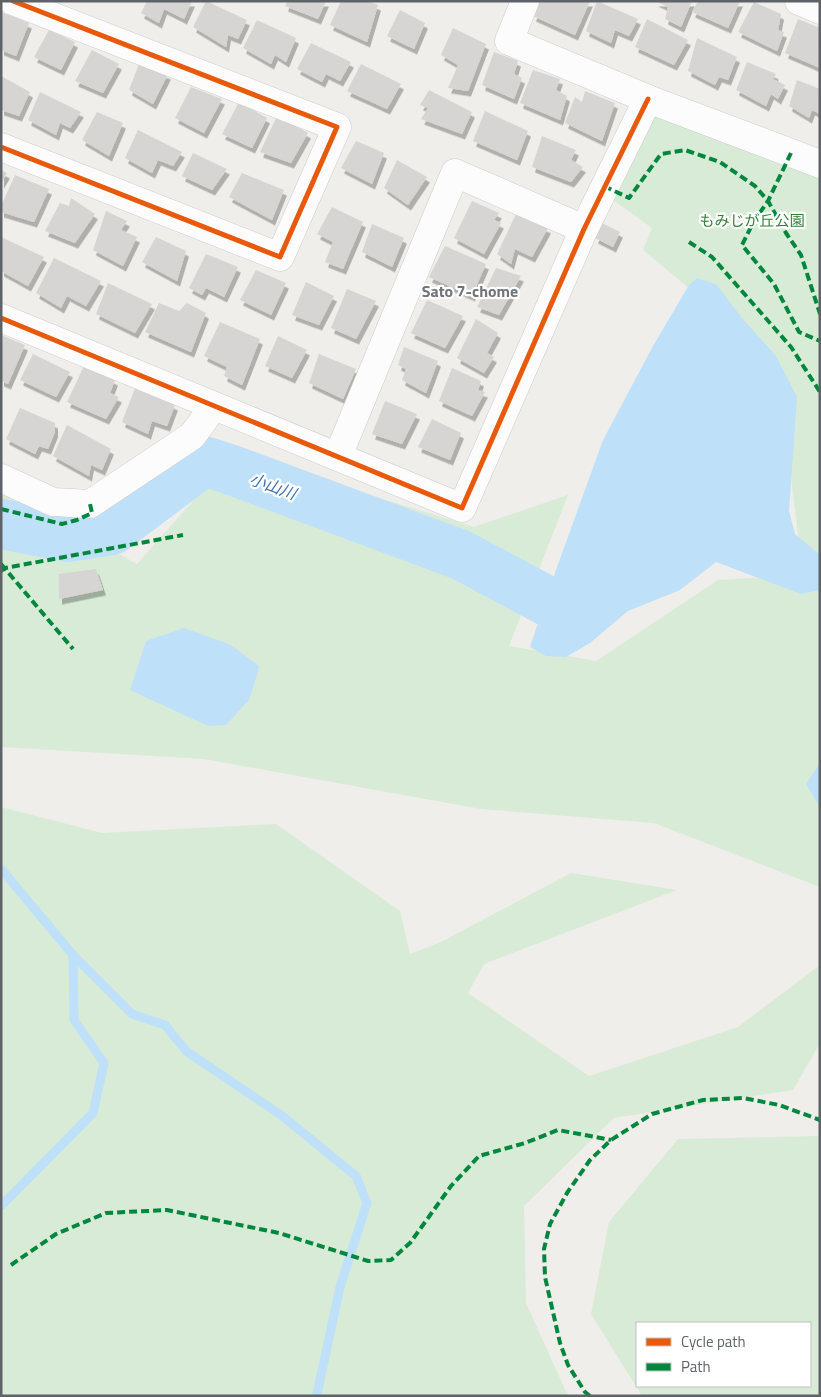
<svg xmlns="http://www.w3.org/2000/svg" width="821" height="1397" viewBox="0 0 821 1397" font-family="'Titillium Web','Noto Sans JP',sans-serif">
  <style>
    .green { fill: #d8ebd6; fill-rule: evenodd }
    .water { fill: #bfe0f9 }
    .lines { fill: none; stroke-linecap: round; stroke-linejoin: round }
    .stream { stroke: #bfe0f9; stroke-width: 9 }
    .river { stroke: #bfe0f9; stroke-width: 50 }
    .building { fill: #d6d5d3; filter: url(#shadow) }
    .minor-casing { stroke: #cbcccc; stroke-width: 29 }
    .minor { stroke: #fdfcfc; stroke-width: 28 }
    .quiet { stroke: #00873e; stroke-width: 4; stroke-dasharray: 8 4; stroke-linecap: butt }
    .cycleway-casing { stroke: #fff; stroke-width: 8 }
    .cycleway { stroke: #e8590c; stroke-width: 5 }
    .labels { text-anchor: middle; dominant-baseline: central; stroke-width: 4.5; stroke-linejoin: round; paint-order: stroke }
    .park-label { font-size: 15px; fill: #348238; stroke: #fff }
    .neighbourhood-label { font-size: 16px; font-weight: bold; fill: #70757a; stroke: #fff }
    .water-label { font-size: 16px; font-style: italic; fill: #4174aa; stroke: #fff }
  </style>
  <defs>
    <filter id="shadow"><feDropShadow dx="3" dy="5.5" stdDeviation="0" flood-color="#0004"/></filter>
  </defs>
  <rect width="100%" height="100%" fill="#efeeea"/>
  <!-- green -->
  <g class="green">
    <polygon points="654,111 820,177 820,887 654,823 481,809 204,759 1,747 1,490 137,564 209,483 262,462 474,527 568,495 509,646 596,661 718,580 803,575 781,395 713,308 643,250 652,228 613,200"/>
    <polygon points="1,807 102,833 276,824 400,911 410,954 439,943 571,873 677,890 484,964 468,993 589,1076 738,1027 820,965 820,1043 793,1090 614,1118 524,1206 526,1303 568,1396 1,1396"/>
    <path d="M820 1135V1396H642L591 1314 609 1222 678 1139 818 1136ZM637 1323H810V1386H637Z"/>
  </g>
  <!-- water -->
  <g class="water">
    <polygon points="697,278 716,284 742,318 776,356 797,397 789,511 795,534 820,555 820,590 801,594 716,562 680,590 628,611 590,643 566,657 546,656 530,647 552,581 603,440 653,346 689,285"/>
    <polygon points="184,628 231,645 259,666 258,672 249,700 226,725 208,726 130,690 146,641"/>
    <polygon points="820,763 820,807 806,784"/>
  </g>
  <g class="lines">
    <!-- stream -->
    <g class="stream">
      <polyline points="1,869 73,955 132,1014 165,1025 186,1051 281,1115 356,1176 367,1203 340,1287 317,1394 317,1396"/>
      <polyline points="1,1206 93,1113 104,1063 74,1020 73,955"/>
    </g>
    <!-- river -->
    <polyline class="river" points="1,524 68,537 112,530 204,461 229,469 461,555 549,602"/>
  </g>
  <!-- building -->
  <g class="building">
    <polygon points="147,1 192,1 184,19 164,9 159,23 141,13"/>
    <polygon points="206,1 247,20 238,39 228,35 226,47 193,27"/>
    <polygon points="287,1 326,1 318,19 285,6"/>
    <polygon points="341,1 368,1 378,5 367,42 330,25"/>
    <polygon points="539,1 590,1 575,35 533,16"/>
    <polygon points="597,1 638,19 629,36 615,30 611,43 586,31"/>
    <polygon points="655,1 692,1 681,27 665,19 668,7"/>
    <polygon points="698,1 740,1 728,28 692,12"/>
    <polygon points="754,2 781,14 778,30 784,32 777,51 738,32"/>
    <polygon points="400,10 425,23 414,49 387,36"/>
    <polygon points="1,12 29,23 16,56 1,50"/>
    <polygon points="647,19 688,40 674,65 635,47"/>
    <polygon points="798,19 820,28 820,41 818,45 820,46 820,68 785,53"/>
    <polygon points="257,20 296,38 286,62 275,55 271,64 243,48"/>
    <polygon points="453,28 486,44 468,91 448,88 458,65 441,55"/>
    <polygon points="49,30 75,42 61,70 34,57"/>
    <polygon points="697,38 737,57 728,80 719,77 715,85 688,71"/>
    <polygon points="311,43 351,62 340,81 326,74 322,82 297,69"/>
    <polygon points="92,50 119,64 103,93 75,81"/>
    <polygon points="494,52 518,61 514,74 522,78 514,99 482,85"/>
    <polygon points="747,62 776,74 773,79 785,85 778,99 771,94 766,106 736,90"/>
    <polygon points="139,64 168,74 153,104 129,90"/>
    <polygon points="361,64 401,84 387,109 347,91"/>
    <polygon points="533,70 560,79 556,90 567,96 560,120 520,103"/>
    <polygon points="1,76 30,92 19,116 1,110"/>
    <polygon points="797,80 820,89 820,114 812,110 809,118 789,106"/>
    <polygon points="191,87 222,99 204,133 175,118"/>
    <polygon points="429,90 472,112 462,134 421,119 428,108 420,105"/>
    <polygon points="585,91 615,103 602,141 565,123 575,97 582,102"/>
    <polygon points="40,92 81,112 70,128 60,123 56,135 28,120"/>
    <polygon points="239,102 267,118 252,148 222,134"/>
    <polygon points="485,111 528,131 517,160 473,141"/>
    <polygon points="97,112 123,123 109,156 82,140"/>
    <polygon points="277,116 308,133 291,163 260,152"/>
    <polygon points="138,130 182,152 173,166 158,160 152,173 125,158"/>
    <polygon points="542,136 576,150 571,160 583,167 571,182 532,167"/>
    <polygon points="356,141 384,153 372,184 341,168"/>
    <polygon points="193,153 227,169 212,190 182,176"/>
    <polygon points="397,160 427,177 408,205 384,188"/>
    <polygon points="1,170 7,173 1,183"/>
    <polygon points="242,173 284,190 272,220 229,197"/>
    <polygon points="15,175 49,189 34,222 1,212 1,206"/>
    <polygon points="71,198 95,214 75,243 45,231 60,203 69,206"/>
    <polygon points="472,201 499,213 494,220 501,223 484,254 454,238"/>
    <polygon points="332,207 363,222 343,269 325,262 333,242 317,234"/>
    <polygon points="106,211 127,221 121,230 137,237 123,266 93,250"/>
    <polygon points="516,214 548,228 532,257 515,249 511,264 497,254"/>
    <polygon points="602,223 620,232 613,247 595,238"/>
    <polygon points="372,224 404,238 392,267 362,252"/>
    <polygon points="1,237 44,257 28,286 1,271"/>
    <polygon points="156,237 186,251 177,281 142,262"/>
    <polygon points="445,246 486,264 472,296 429,277"/>
    <polygon points="206,254 238,267 224,297 206,288 202,295 189,288"/>
    <polygon points="54,258 101,281 86,306 67,296 61,308 36,293"/>
    <polygon points="496,268 521,276 499,315 477,307"/>
    <polygon points="256,270 286,283 271,315 240,300"/>
    <polygon points="306,282 334,296 319,325 292,315"/>
    <polygon points="108,283 152,304 135,333 96,314"/>
    <polygon points="347,289 376,301 356,339 331,328"/>
    <polygon points="427,300 463,316 445,348 411,333"/>
    <polygon points="159,303 179,311 187,303 206,313 191,352 145,332"/>
    <polygon points="476,319 498,333 487,353 494,357 484,373 457,358"/>
    <polygon points="220,322 260,339 242,385 224,376 227,367 204,356"/>
    <polygon points="1,335 25,345 8,384 1,381"/>
    <polygon points="278,336 307,350 292,378 265,366"/>
    <polygon points="404,347 438,361 426,393 402,380 406,369 398,365"/>
    <polygon points="33,354 70,372 56,397 20,380"/>
    <polygon points="319,354 356,369 343,399 309,383"/>
    <polygon points="84,366 115,380 110,393 119,397 106,419 67,402"/>
    <polygon points="452,368 481,381 478,390 485,392 472,416 439,401"/>
    <polygon points="135,388 175,405 167,426 152,421 148,434 122,422"/>
    <polygon points="385,401 417,414 402,444 372,434"/>
    <polygon points="20,408 55,423 55,432 48,449 39,446 35,454 6,439"/>
    <polygon points="432,419 461,433 450,460 418,447"/>
    <polygon points="67,425 111,449 102,470 91,465 89,476 53,456"/>
    <polygon points="96,569 103,590 59,599 59,574"/>
  </g>
  <g class="lines">
    <defs>
      <g id="minor">
        <polyline points="525,1 509,41 648,99 820,164"/>
        <polyline points="799,1 820,10"/>
        <polyline points="1,147 280,257 337,127 13,1"/>
        <polyline points="1,318 462,508 584,229 648,99"/>
        <polyline points="338,456 455,173 584,229"/>
        <polyline points="1,478 53,502 90,504 192,436 214,406"/>
      </g>
    </defs>
    <!-- minor casing -->
    <use href="#minor" class="minor-casing"/>
    <!-- minor -->
    <use href="#minor" class="minor"/>
    <!-- quiet -->
    <g class="quiet">
      <polyline points="791,153 768,201 754,221 742,245 774,284 799,332 820,341"/>
      <polyline points="604,186 629,198 661,154 685,150 720,162 755,186 768,201 786,233 801,255 820,314"/>
      <polyline points="689,242 712,257 791,347 820,392"/>
      <polyline points="1,509 62,524 77,520 92,513 90,504"/>
      <polyline points="1,564 73,649"/>
      <polyline points="1,571 5,568 183,535"/>
      <polyline points="11,1265 56,1234 106,1213 167,1210 279,1233 368,1261 391,1260 410,1243 451,1186 479,1156 525,1143 558,1130 611,1140"/>
      <polyline points="590,1396 585,1392 568,1365 560,1343 545,1277 544,1249 550,1224 567,1193 590,1160 611,1140 652,1114 703,1100 743,1098 779,1105 820,1120"/>
    </g>
    <defs>
      <g id="cycleway">
        <polyline points="1,147 280,257 337,127 13,1"/>
        <polyline points="1,318 462,508 584,229 648,99"/>
      </g>
    </defs>
    <!-- cycleway casing -->
    <use href="#cycleway" class="cycleway-casing"/>
    <!-- cycleway -->
    <use href="#cycleway" class="cycleway"/>
  </g>
  <g class="labels">
    <!-- park labels -->
    <g class="park-label">
      <text x="752" y="220">もみじが丘公園</text>
    </g>
    <!-- neighbourhood labels -->
    <g class="neighbourhood-label">
      <text x="470" y="291">Sato 7-chome</text>
    </g>
    <!-- water labels -->
    <g class="water-label">
      <text transform="translate(273 486) rotate(20)">小山川</text>
    </g>
  </g>
  <!-- border -->
  <rect width="821" height="1397" fill="none" stroke="#5f6368" stroke-width="5"/>
  <!-- legend -->
  <rect x="636" y="1322" width="175" height="65" fill="#ffffff" stroke="#bfc1c3"/>
  <rect x="646" y="1338" width="25" height="8" fill="#e8590c" stroke="#bfc1c3"/>
  <text x="681" y="1347" font-size="15" fill="#5f6368">Cycle path</text>
  <rect x="646" y="1363" width="25" height="8" fill="#00873e" stroke="#bfc1c3"/>
  <text x="681" y="1372" font-size="15" fill="#5f6368">Path</text>
</svg>
